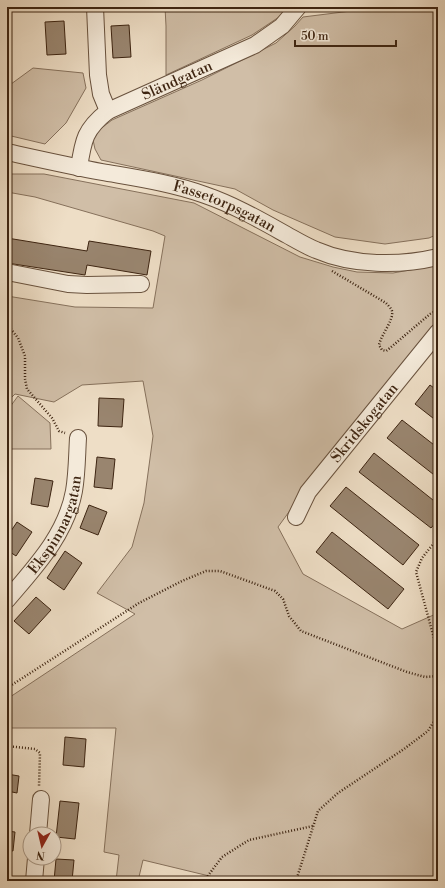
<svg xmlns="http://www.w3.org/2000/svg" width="445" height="888" viewBox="0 0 445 888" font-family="'Libre Bodoni',serif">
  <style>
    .green { fill: #d0bea7; stroke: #86715c }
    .building { fill: #99856f; stroke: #3d2411 }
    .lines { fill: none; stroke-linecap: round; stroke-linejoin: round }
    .street-casing { stroke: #69523e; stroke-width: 18 }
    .path { stroke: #3d2411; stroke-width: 2.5; stroke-dasharray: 1 2; stroke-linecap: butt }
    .street { stroke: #f4eada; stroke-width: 16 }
    .labels { text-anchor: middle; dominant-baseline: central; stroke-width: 4; stroke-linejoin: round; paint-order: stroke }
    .street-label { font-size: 15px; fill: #3d2411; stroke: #f4eada }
  </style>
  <rect width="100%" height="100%" fill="#eedec6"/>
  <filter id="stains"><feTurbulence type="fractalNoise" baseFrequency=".005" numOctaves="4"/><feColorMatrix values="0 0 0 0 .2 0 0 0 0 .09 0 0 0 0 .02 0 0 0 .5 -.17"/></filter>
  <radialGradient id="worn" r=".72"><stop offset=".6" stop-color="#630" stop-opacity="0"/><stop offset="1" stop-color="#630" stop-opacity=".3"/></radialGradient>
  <!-- green -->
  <g class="green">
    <polygon points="165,7 287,7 282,15 252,35 166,75 166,26"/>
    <polygon points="383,7 438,7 438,234 429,238 385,244 335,237 273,210 235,189 101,160 95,149 93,140 99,130 112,120 202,80 276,43 295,26 303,17"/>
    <polygon points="33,68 83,73 86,88 66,123 45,144 7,135 7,87"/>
    <polygon points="7,173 12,174 44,174 194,203 300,257 333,267 357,272 393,273 438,265 438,319 339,443 278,527 303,574 402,629 438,613 438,881 230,881 143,860 138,881 116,881 119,855 104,852 116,728 7,728 7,699 135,614 97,593 132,547 144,503 153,436 143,381 82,385 54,402 15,394 7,402 7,296 75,307 153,308 165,236 153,231 35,197 7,192"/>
    <polygon points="18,396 50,423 51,449 7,449 7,411"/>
  </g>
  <!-- building -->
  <g class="building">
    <polygon points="64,21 66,54 47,55 45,22"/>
    <polygon points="129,25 131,57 113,58 111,26"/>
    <polygon points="7,238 87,251 89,241 151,251 147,275 87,265 85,275 7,263"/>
    <polygon points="430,385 438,391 438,422 415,404"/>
    <polygon points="99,398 124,399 122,427 98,426"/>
    <polygon points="402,420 438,448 438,478 387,438"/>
    <polygon points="374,453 438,504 438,520 431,528 359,472"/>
    <polygon points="97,457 115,459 112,489 94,487"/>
    <polygon points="35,478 53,481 48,507 31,504"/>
    <polygon points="346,487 419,545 403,565 330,506"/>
    <polygon points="89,505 107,512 98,535 80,528"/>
    <polygon points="17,522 32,532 16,556 7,550 7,537"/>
    <polygon points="332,532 404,589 388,609 316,552"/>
    <polygon points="65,551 82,563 64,590 47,578"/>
    <polygon points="36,597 51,610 29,634 14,621"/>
    <polygon points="65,737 86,739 84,767 63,765"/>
    <polygon points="7,774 19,776 17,793 7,791"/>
    <polygon points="60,801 79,803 75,839 56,837"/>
    <polygon points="7,831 15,832 13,851 7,850"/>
    <polygon points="56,859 74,860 72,881 54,881"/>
  </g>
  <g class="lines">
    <defs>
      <g id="street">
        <polyline points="95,7 98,75 101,94 108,111"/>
        <path id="s1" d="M7 152C39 159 70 166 102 172 136 178 172 183 205 195 234 205 260 220 287 235 296 240 306 246 316 250 353 266 400 266 438 257"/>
        <path id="s2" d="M79 168C83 140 85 129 108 111L255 45 282 26 298 7"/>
        <polyline points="7,272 68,284 87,285 141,284"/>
        <path id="s3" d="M296 517 308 492 438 332"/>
        <path id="s4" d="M7 600C35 567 66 535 74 491 77 474 77 455 78 438"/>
        <polyline points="38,834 41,799"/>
        <polyline points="34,881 36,858"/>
      </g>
    </defs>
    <!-- street casing -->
    <use href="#street" class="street-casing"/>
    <!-- path -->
    <g class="path">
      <path d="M332 271 386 303C388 305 391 308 392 311 394 320 381 335 379 345L382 350 386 351 390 348 430 314 438 310"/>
      <polyline points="7,324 18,338 25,356 25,379 27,389 52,418 59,431 65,433"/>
      <polyline points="438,538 422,558 416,572 438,653"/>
      <polyline points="7,688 139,603 182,581 206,571 220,571 275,591 283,599 289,616 301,631 407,672 425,677 438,676"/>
      <polyline points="7,746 35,749 40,753 39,786"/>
      <polyline points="204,881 222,857 249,840 313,826"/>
      <polyline points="296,881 318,811 338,793 404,749 428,731 438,715"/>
    </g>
    <!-- street -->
    <use href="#street" class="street"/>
  </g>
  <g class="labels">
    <!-- street labels -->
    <g class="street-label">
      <text stroke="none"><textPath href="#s2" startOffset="142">Sländgatan</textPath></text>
      <text stroke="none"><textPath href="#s1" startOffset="225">Fassetorpsgatan</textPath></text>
      <text stroke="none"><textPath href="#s3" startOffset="117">Skridskogatan</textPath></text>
      <text stroke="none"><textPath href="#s4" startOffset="91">Ekspinnargatan</textPath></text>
    </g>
  </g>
  <!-- margin -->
  <rect width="445" height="888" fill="none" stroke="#eedec6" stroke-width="24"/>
  <rect x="8" y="8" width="429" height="872" fill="none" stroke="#3d2411" stroke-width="2"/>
  <rect x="12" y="12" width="421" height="864" fill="none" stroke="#3d2411"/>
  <!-- north arrow -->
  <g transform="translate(42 846) rotate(188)"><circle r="19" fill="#f4eada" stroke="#ab9b8a"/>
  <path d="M0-3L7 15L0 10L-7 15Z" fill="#8f2418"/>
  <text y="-6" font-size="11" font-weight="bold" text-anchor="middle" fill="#3d2411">N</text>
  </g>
  <!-- scale -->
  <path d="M295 40v6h101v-6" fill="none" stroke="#3d2411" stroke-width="2"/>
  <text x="301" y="40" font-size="12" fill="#3d2411" stroke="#f4eada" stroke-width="3" paint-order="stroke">50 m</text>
  <rect width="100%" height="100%" filter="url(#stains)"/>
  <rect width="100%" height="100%" fill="url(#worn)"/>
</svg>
